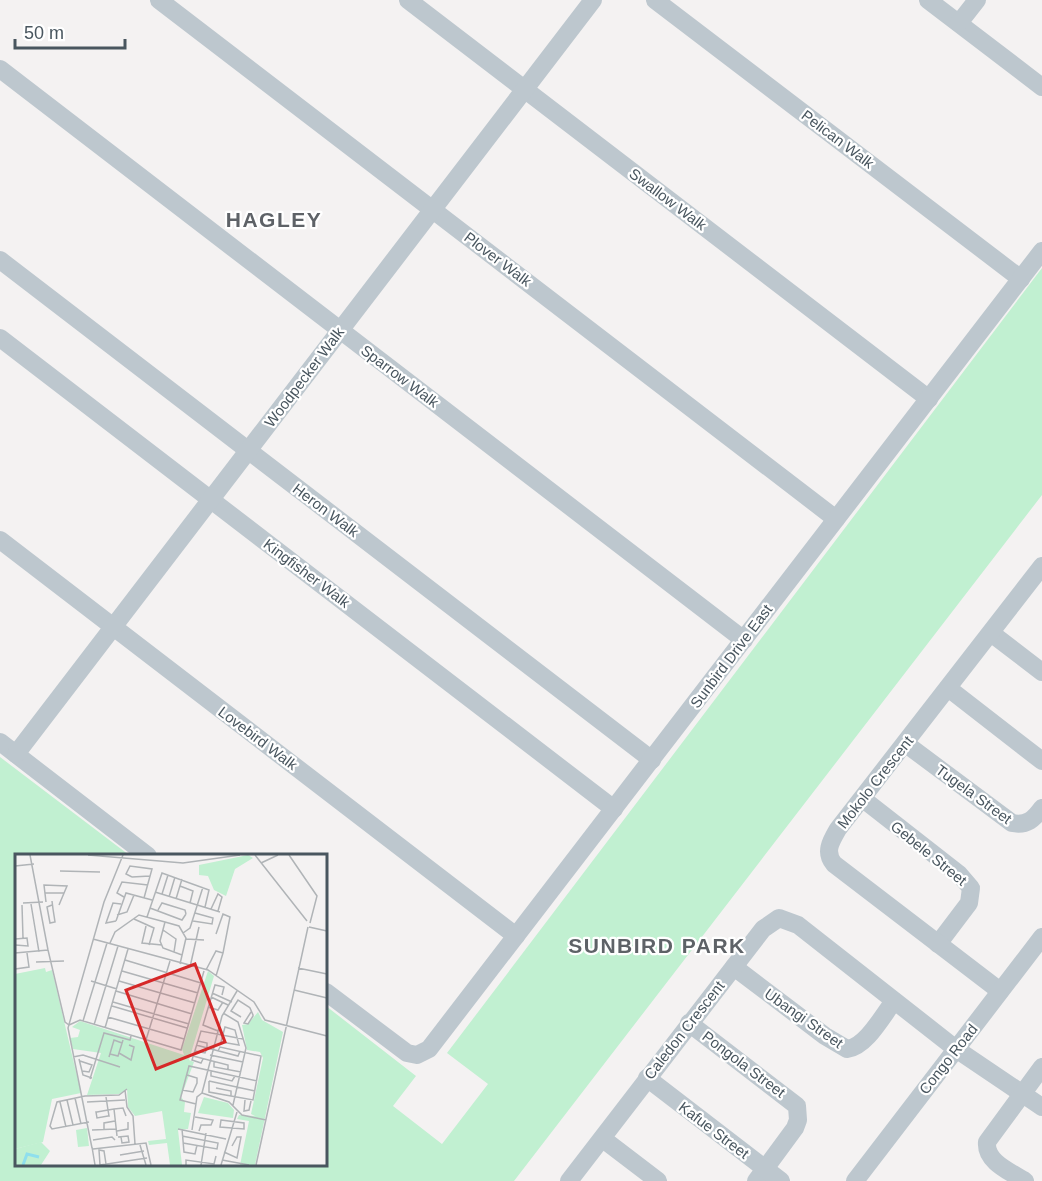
<svg xmlns="http://www.w3.org/2000/svg" width="1042" height="1181" viewBox="0 0 1042 1181" font-family="Arial,sans-serif">
  <style>
    .green { fill: #c1f0d1 }
    .lines { fill: none; stroke-linecap: round; stroke-linejoin: round }
    .minor { stroke: #bdc7ce; stroke-width: 18 }
    .labels { text-anchor: middle; dominant-baseline: central; stroke-width: 4.5; stroke-linejoin: round; paint-order: stroke }
    .street-label { font-size: 15px; fill: #49565f; stroke: #fff }
    .district-label { font-size: 21px; font-weight: bold; letter-spacing: 1.5px; fill: #5e6267; stroke: #fff }
    .inset-river { fill: none; stroke: #8fdfed; stroke-width: 3 }
    .inset-road { fill: none; stroke: #b0b4b7; stroke-width: 1.5 }
    .view { fill: #d62828; fill-opacity: 0.15; stroke: #d62828; stroke-width: 3 }
    .inset-edge { fill: none; stroke: #49565f; stroke-width: 3 }
  </style>
  <rect width="100%" height="100%" fill="#f4f2f2"/>
  <!-- green -->
  <polygon class="green" points="1042,268 1042,495 514,1181 0,1181 0,757 129,855 16,856 16,1164 326,1164 326,1006 416,1076 393,1106 442,1144 488,1084 447,1053"/>
  <g class="lines">
    <!-- minor -->
    <g class="minor">
      <polyline points="159,0 836,519"/>
      <polyline points="408,0 929,399"/>
      <polyline points="655,0 1021,279"/>
      <polyline points="928,0 1042,87"/>
      <polyline points="959,23 977,0"/>
      <polyline points="0,69 744,640"/>
      <polyline points="0,260 652,760"/>
      <polyline points="0,338 614,809"/>
      <polyline points="0,540 516,936"/>
      <polyline points="991,633 1042,672"/>
      <polyline points="948,688 1042,761"/>
      <polyline points="0,742 148,856"/>
      <path d="M906 744 1012 823C1027 826 1034 819 1042 808"/>
      <polyline points="16,754 593,0"/>
      <polyline points="863,799 959,874 971,888 969,903 938,944"/>
      <path d="M734 967 825 1036 847 1049C866 1047 883 1015 894 1001"/>
      <path d="M1000 991 834 864C824 852 831 841 838 829L1042 566"/>
      <polyline points="326,992 407,1053 417,1055 429,1049 1042,251"/>
      <polyline points="689,1023 797,1106 798,1120 795,1128 756,1181"/>
      <polyline points="647,1078 781,1181"/>
      <polyline points="603,1139 658,1181"/>
      <polyline points="569,1181 763,929 779,918 798,925 956,1049 1042,1107"/>
      <polyline points="855,1181 1042,937"/>
      <path d="M1025 1181C1011 1172 985 1162 987 1142L1042 1067"/>
    </g>
  </g>
  <g class="labels">
    <!-- street labels -->
    <g class="street-label">
      <text transform="translate(838 139) rotate(37)">Pelican Walk</text>
      <text transform="translate(668 199) rotate(37)">Swallow Walk</text>
      <text transform="translate(498 259) rotate(37)">Plover Walk</text>
      <text transform="translate(400 376) rotate(37)">Sparrow Walk</text>
      <text transform="translate(304 377) rotate(-53)">Woodpecker Walk</text>
      <text transform="translate(326 510) rotate(37)">Heron Walk</text>
      <text transform="translate(307 573) rotate(37)">Kingfisher Walk</text>
      <text transform="translate(731 656) rotate(-53)">Sunbird Drive East</text>
      <text transform="translate(258 738) rotate(37)">Lovebird Walk</text>
      <text transform="translate(875 782) rotate(-52)">Mokolo Crescent</text>
      <text transform="translate(974 794) rotate(36)">Tugela Street</text>
      <text transform="translate(929 853) rotate(39)">Gebele Street</text>
      <text transform="translate(804 1018) rotate(35)">Ubangi Street</text>
      <text transform="translate(684 1030) rotate(-52)">Caledon Crescent</text>
      <text transform="translate(948 1059) rotate(-52)">Congo Road</text>
      <text transform="translate(744 1064) rotate(37)">Pongola Street</text>
      <text transform="translate(714 1130) rotate(37)">Kafue Street</text>
    </g>
    <!-- district labels -->
    <g class="district-label">
      <text x="274" y="219">HAGLEY</text>
      <text x="657" y="945">SUNBIRD PARK</text>
    </g>
  </g>
  <!-- overview -->
  <g transform="translate(15 854)">
    <rect width="312" height="312" fill="#f4f2f2"/>
    <path d="M30 114 31 118 37 116 66 239 37 245 28 288 0 295V120ZM193 117 199 122 174 206 179 208 166 243 170 248 169 258 176 259 173 275 163 276 167 311H155L152 289 134 291 133 287 151 285 147 257 120 262 113 253 112 235 104 240 72 241 86 199 58 195 55 184 63 183 65 176 57 173 65 167 169 201 167 195ZM243 158 247 166 268 178 240 311H225L234 267 222 265 224 261 240 262 236 260 248 204 245 198 232 196 227 171 233 170ZM189 243 213 249 219 256 218 264 183 259ZM72 274 74 292 63 293 61 276Z" fill="#c1f0d1"/>
    <path d="M233 1 238 4 220 15 211 42 199 36 193 22 184 21V11ZM26 288 35 297 26 311H0V295Z" fill="#c1f0d1"/>
    <path class="inset-river" d="M8 311 12 300 24 303"/>
    <path class="inset-road" d="M15 1 33 96 50 168 54 171M73 1 168 9 225 1M240 1 292 67M274 1 302 42 295 69M246 9 263 1M0 12 19 10M45 17 85 18M117 23 111 20 115 12 137 15 129 44M117 23 135 22M165 32 178 37 175 49M140 38 205 58M30 39H49M147 40 153 21M109 43 102 39 107 28 133 31M154 43 160 23M161 45 167 25M37 47 38 55 40 68 35 69 32 53 37 51M31 48 29 31 52 32 44 51M8 49 28 48M16 50 24 98M7 51 8 84M135 54 167 66 171 60M196 55 203 40 207 43 203 57M143 56 147 49 170 56 171 60M102 61 112 58 119 41M132 63 147 19 194 36 190 53M119 65 139 74 134 91M101 67 111 39 137 46M101 67 91 69 98 49 106 50M178 67 197 70 198 64 180 59M150 68 145 87 148 94 167 101M131 72 127 89 147 91M294 73 312 77M148 76 161 85 159 98M168 79 175 74 188 33M201 80 208 60 215 63 208 99M0 85 12 84 13 92 0 91M78 85 193 116 239 148 250 166 312 182M171 85 189 86M95 89 100 78 124 61 150 68 164 72 171 84 165 110M0 99 33 96M110 106 186 129M21 108 49 107M175 113 184 73M283 114 312 120M0 115 14 113 12 99M191 116 201 97 208 99 201 122M107 117 183 139M76 127 102 135M104 127 180 149M279 136 312 144M101 137 177 160M197 139 217 148M196 143 213 151M98 148 174 170M97 152 172 174M193 153 203 156 208 148M208 159 223 168 231 194 218 251M93 163 169 185M226 163 216 157 223 146 234 153 235 154 238 161V162L233 170 229 169 236 158M68 167 92 89M54 171 65 166 166 196 189 117M79 171 103 92M210 173 220 176 224 191 206 188ZM90 174 113 95M203 177 188 171 200 131 209 133 207 141M131 186 155 107M181 191 223 202 225 197M180 197 190 199 192 194V189L183 187M104 199 116 206 119 193 114 191M95 200 103 202 108 186M195 201 228 208M178 202 213 211V216M58 203 68 201 105 213M94 203 99 186 107 189M64 205 68 221 77 224M188 205 186 209 177 206 186 177 228 185M65 207 77 211 74 218 67 217M199 208V213L226 218M196 217V222L217 227 220 222M75 225 89 179 115 186 116 182M194 227V238L238 246 246 202 205 193 203 197M194 227 240 237M201 234 216 237V242M110 236 112 253 118 262 120 290M167 236 178 238 182 229V224L172 221M187 239 207 162 222 137M187 239 214 248 227 261 251 266M91 243 93 256 94 262H93L82 264 81 258H82L93 256 99 255 108 254 111 262M60 244 66 270M52 246 58 271M230 246 229 257 234 256 236 247M45 248 51 273M72 248 110 246M181 250 165 246 174 212 242 227M99 255 102 282M180 263 198 266 196 271H186L184 277M206 266 229 269V275L205 273ZM74 268 37 275 35 272 42 248 70 242 104 241 112 235M163 275 211 285M167 275 169 298 180 300 182 291M77 276 101 275M89 276V269L100 267M177 276 182 243 187 239M102 277 113 275V268M167 282 203 289 202 295 168 289M103 283 113 282 114 288 107 289 106 283M78 286 97 283 100 286M125 291 131 311M77 293 80 311M77 294 53 174 89 48 108 1M78 295 131 289 136 311M209 298 222 304 226 283H222L217 292M105 301 129 297M207 306 234 311M85 311 132 304M85 311 84 296 89 297 91 310M171 311V306L199 310 201 302M186 311 191 279M206 311 222 258M241 311 293 73"/>
    <path class="view" d="M180 110 210 188 141 215 111 136Z"/>
    <rect width="312" height="312" class="inset-edge"/>
  </g>
  <!-- scale -->
  <path d="M15 39v9h110v-9" fill="none" stroke="#49565f" stroke-width="3"/>
  <text x="24" y="39" font-size="18" fill="#49565f" stroke="#ffffff" stroke-width="4.5" paint-order="stroke">50 m</text>
</svg>
